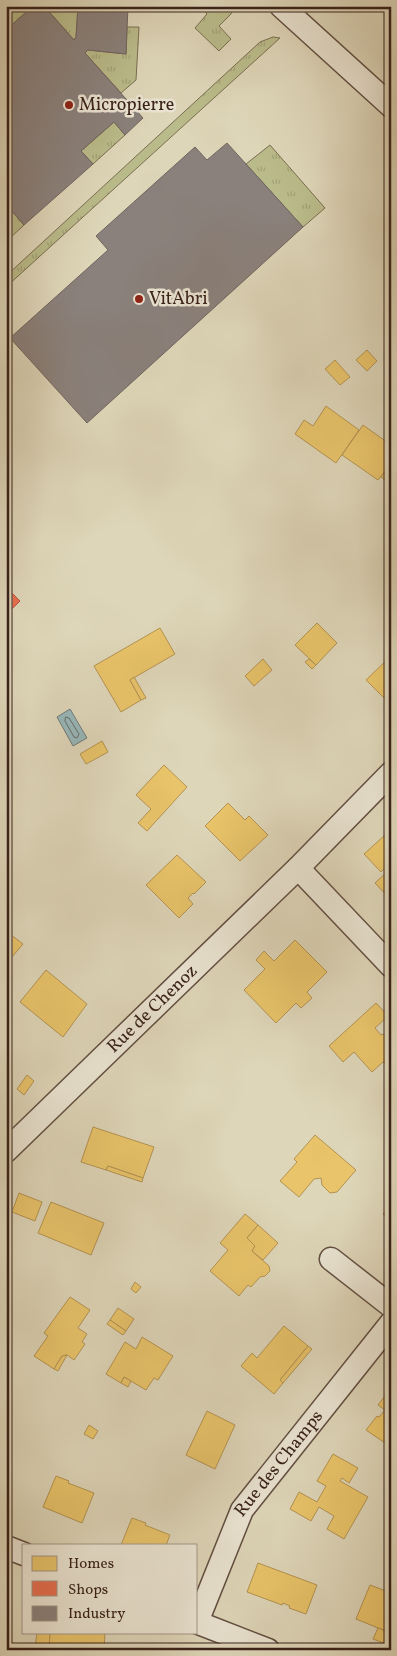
<svg xmlns="http://www.w3.org/2000/svg" width="397" height="1656" viewBox="0 0 397 1656" font-family="Vollkorn,serif">
  <style>
    .grass { fill: url(#grass-tufts); stroke: #7a6e52 }
    .water { fill: #97b7b9; stroke: #717b79 }
    .homes { fill: #e9c46a; stroke: #b49352 }
    .shops { fill: #e76f51; stroke: #b35840 }
    .industry { fill: #8a817c; stroke: #72645f }
    .lines { fill: none; stroke-linecap: round; stroke-linejoin: round }
    .shore { stroke: #686c6a; stroke-width: 1 }
    .street-casing { stroke: #624f42; stroke-width: 25 }
    .street { stroke: #eae4d2; stroke-width: 22 }
    .poi-dot { fill: #8f2418; stroke: #eae4d2; stroke-width: 2 }
    .labels { text-anchor: middle; dominant-baseline: central; stroke-width: 5; stroke-linejoin: round; paint-order: stroke }
    .poi-label { font-size: 18px; fill: #39221a; stroke: #eae4d2; text-anchor: start }
    .street-label { font-size: 18px; fill: #39221a; stroke: #eae4d2 }
  </style>
  <defs>
    <pattern id="grass-tufts" width="24" height="20" patternUnits="userSpaceOnUse" patternTransform="scale(1.25)"><rect width="24" height="20" fill="#babb8a"/><path d="M3 7l-1-3M5 7V3M7 7l1-3M15 17l-1-3M17 17v-4M19 17l1-3" fill="none" stroke="#a1a076"/></pattern>
  </defs>
  <rect width="100%" height="100%" fill="#ded6b9"/>
  <filter id="stains"><feTurbulence type="fractalNoise" baseFrequency=".004" numOctaves="4"/><feColorMatrix values="0 0 0 0 .2 0 0 0 0 .09 0 0 0 0 .02 0 0 0 .5 -.17"/></filter>
  <radialGradient id="worn" r=".72"><stop offset=".6" stop-color="#630" stop-opacity="0"/><stop offset="1" stop-color="#630" stop-opacity=".3"/></radialGradient>
  <!-- grass -->
  <g class="grass">
    <polygon points="6,6 33,6 6,30"/>
    <polygon points="44,6 78,6 76,37 74,40"/>
    <polygon points="199,6 234,6 231,14 219,26 231,39 219,51 195,28 207,14"/>
    <polygon points="127,27 139,27 136,80 121,93 85,53 88,50 126,54"/>
    <polygon points="273,37 280,38 6,287 6,276 260,42"/>
    <polygon points="114,122 125,135 93,164 81,151"/>
    <polygon points="270,145 325,208 303,227 246,164"/>
    <polygon points="6,204 24,225 9,239 6,239"/>
  </g>
  <!-- water -->
  <polygon class="water" points="70,709 87,738 73,746 57,717"/>
  <!-- homes -->
  <g class="homes">
    <polygon points="367,350 377,361 367,371 356,360"/>
    <polygon points="335,360 350,377 340,385 325,369"/>
    <polygon points="326,406 359,430 336,463 295,434 304,420 313,426"/>
    <polygon points="363,425 391,445 391,464 378,480 342,455"/>
    <polygon points="391,464 391,478 388,482 381,477"/>
    <polygon points="317,623 337,643 316,665 295,645"/>
    <polygon points="160,628 175,654 130,680 141,700 121,712 94,666"/>
    <polygon points="391,656 391,703 390,704 366,680"/>
    <polygon points="263,659 272,670 254,686 245,676"/>
    <polygon points="309,659 316,665 312,669 305,662"/>
    <polygon points="134,677 146,698 141,700 130,680"/>
    <polygon points="102,741 108,752 86,764 80,754"/>
    <polygon points="164,765 187,787 147,831 138,823 151,809 136,795"/>
    <polygon points="228,803 245,820 249,816 268,835 240,861 205,826"/>
    <polygon points="385,835 391,842 391,900 375,883 387,872 384,869 381,872 364,854"/>
    <polygon points="177,855 206,882 194,894 193,893 188,898 193,904 179,918 146,885"/>
    <polygon points="6,931 23,944 6,964"/>
    <polygon points="295,940 327,972 307,992 312,998 301,1008 296,1003 276,1023 244,990 265,969 256,960 264,951 274,961"/>
    <polygon points="46,970 87,1004 63,1037 20,1002"/>
    <polygon points="376,1003 388,1016 375,1028 381,1035 383,1034 391,1042 391,1064 388,1067 383,1062 372,1072 354,1052 343,1062 329,1046"/>
    <polygon points="27,1075 34,1081 24,1095 17,1089"/>
    <polygon points="93,1127 154,1147 143,1178 108,1166 106,1170 81,1162"/>
    <polygon points="315,1135 356,1170 337,1192 330,1193 322,1185 321,1178 314,1179 299,1197 280,1181 297,1162 294,1159"/>
    <polygon points="108,1166 143,1178 142,1182 106,1170"/>
    <polygon points="19,1193 42,1202 35,1221 12,1212"/>
    <polygon points="51,1202 104,1223 91,1255 38,1233"/>
    <polygon points="391,1205 391,1220 383,1214"/>
    <polygon points="245,1214 258,1225 247,1238 255,1246 252,1251 269,1266 270,1271 265,1276 260,1277 251,1287 248,1285 239,1296 210,1271 228,1250 220,1243"/>
    <polygon points="258,1225 278,1243 263,1260 252,1251 255,1246 247,1238"/>
    <polygon points="135,1282 141,1287 136,1293 131,1289"/>
    <polygon points="70,1297 90,1310 78,1328 87,1334 82,1342 85,1344 74,1360 67,1355 62,1356 54,1369 34,1356 48,1336 44,1333"/>
    <polygon points="118,1308 134,1319 126,1331 110,1320"/>
    <polygon points="110,1320 126,1331 123,1335 107,1324"/>
    <polygon points="284,1326 308,1346 280,1380 283,1383 274,1394 241,1366 252,1353 257,1358"/>
    <polygon points="142,1337 173,1356 158,1380 154,1378 146,1390 124,1377 121,1383 106,1374 125,1342 136,1349"/>
    <polygon points="308,1346 312,1349 283,1383 280,1380"/>
    <polygon points="67,1355 58,1371 54,1369 62,1356"/>
    <polygon points="124,1377 131,1381 128,1387 121,1383"/>
    <polygon points="391,1388 391,1447 366,1430 377,1416 379,1417 385,1410 378,1405"/>
    <polygon points="207,1411 235,1425 215,1469 186,1455"/>
    <polygon points="89,1425 98,1431 93,1439 84,1434"/>
    <polygon points="333,1454 358,1468 349,1483 342,1478 340,1481 368,1497 344,1539 327,1529 334,1516 319,1507 311,1521 290,1509 299,1492 317,1502 326,1486 317,1481"/>
    <polygon points="56,1476 69,1481 68,1483 94,1493 82,1523 43,1507"/>
    <polygon points="132,1518 146,1523 145,1525 170,1535 166,1545 121,1545"/>
    <polygon points="258,1563 317,1585 306,1614 289,1608 290,1606 283,1603 282,1605 247,1592"/>
    <polygon points="370,1585 391,1593 391,1640 386,1638 388,1632 356,1619"/>
    <polygon points="378,1628 388,1632 386,1638 391,1640 391,1646 373,1639"/>
    <polygon points="37,1632 50,1632 49,1650 35,1648"/>
    <polygon points="50,1632 105,1632 104,1650 49,1650"/>
  </g>
  <!-- shops -->
  <polygon class="shops" points="6,587 20,601 6,615"/>
  <!-- industry -->
  <g class="industry">
    <polygon points="33,6 44,6 74,40 76,37 78,6 128,6 126,54 88,50 85,53 143,118 125,135 114,122 81,151 93,164 24,225 6,204 6,30"/>
    <polygon points="227,143 303,227 87,423 10,338 108,250 96,236 195,147 207,160"/>
  </g>
  <g class="lines">
    <!-- shore -->
    <polygon class="shore" points="66,717 69,718 79,734 77,738 74,737 65,721"/>
    <defs>
      <g id="street">
        <polyline points="281,6 391,106"/>
        <polyline points="298,868 391,966"/>
        <path id="s1" d="M6 1151 298 868 391 773"/>
        <polyline points="331,1259 391,1306"/>
        <polyline points="6,1547 24,1554"/>
        <polyline points="196,1622 268,1650"/>
        <path id="s2" d="M197 1622 242 1510 391 1323"/>
      </g>
    </defs>
    <!-- street casing -->
    <use href="#street" class="street-casing"/>
    <!-- street -->
    <use href="#street" class="street"/>
  </g>
  <!-- markers -->
  <g class="poi-dot">
    <circle cx="69" cy="105" r="5"/>
    <circle cx="139" cy="299" r="5"/>
  </g>
  <g class="labels">
    <!-- poi labels -->
    <g class="poi-label">
      <text x="79" y="105">Micropierre</text>
      <text x="149" y="299">VitAbri</text>
    </g>
    <!-- street labels -->
    <g class="street-label">
      <text stroke="none"><textPath href="#s1" startOffset="204">Rue de Chenoz</textPath></text>
      <text stroke="none"><textPath href="#s2" startOffset="180">Rue des Champs</textPath></text>
    </g>
  </g>
  <!-- margin -->
  <rect width="397" height="1656" fill="none" stroke="#ded6b9" stroke-width="25"/>
  <rect x="8" y="8" width="382" height="1641" fill="none" stroke="#39221a" stroke-width="2.5"/>
  <rect x="12" y="12" width="372" height="1631" fill="none" stroke="#39221a"/>
  <!-- legend -->
  <rect x="22" y="1544" width="175" height="90" fill="#eae4d2" stroke="#a39688"/>
  <rect x="32" y="1556" width="25" height="15" fill="#e9c46a" stroke="#a39688"/>
  <text x="68" y="1568" font-size="15" fill="#39221a">Homes</text>
  <rect x="32" y="1581" width="25" height="15" fill="#e76f51" stroke="#a39688"/>
  <text x="68" y="1594" font-size="15" fill="#39221a">Shops</text>
  <rect x="32" y="1606" width="25" height="15" fill="#8a817c" stroke="#a39688"/>
  <text x="68" y="1618" font-size="15" fill="#39221a">Industry</text>
  <rect width="100%" height="100%" filter="url(#stains)"/>
  <rect width="100%" height="100%" fill="url(#worn)"/>
</svg>
